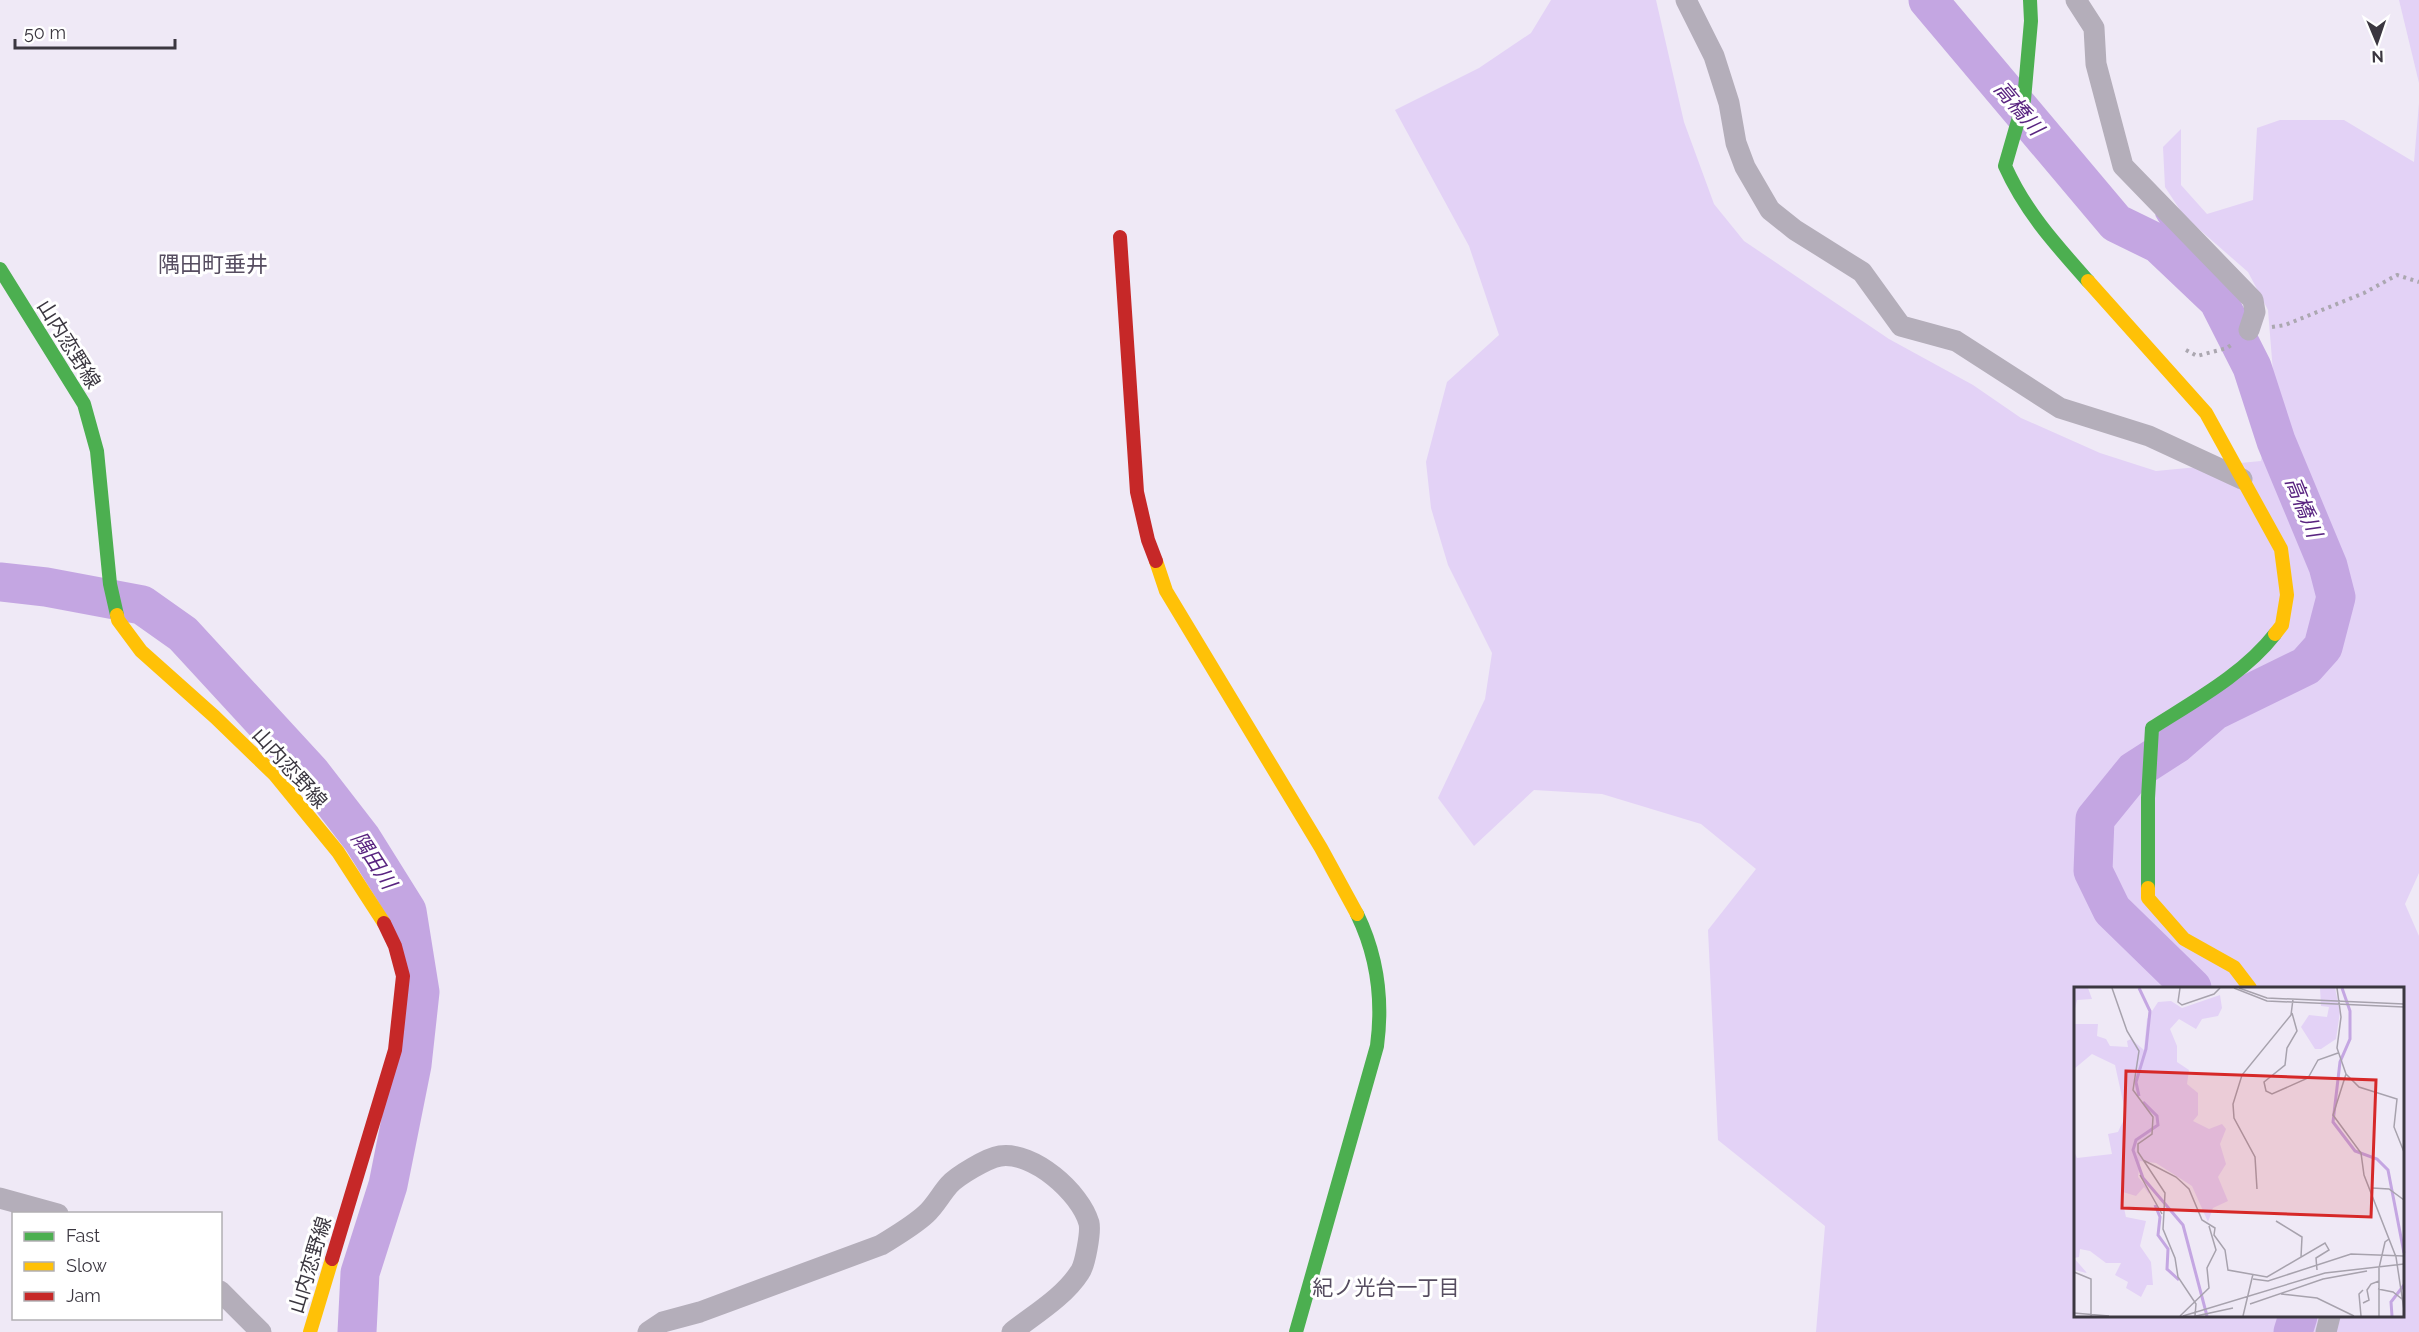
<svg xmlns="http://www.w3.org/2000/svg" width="2419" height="1332" viewBox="0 0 2419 1332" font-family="Raleway,'Noto Sans JP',sans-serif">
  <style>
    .green { fill: #e3d2f6; fill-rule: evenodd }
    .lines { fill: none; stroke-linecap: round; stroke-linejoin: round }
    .stream { stroke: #c4a6e2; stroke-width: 7 }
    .river { stroke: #c4a6e2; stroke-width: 39 }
    .path { stroke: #aba7b0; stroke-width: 4; stroke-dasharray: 3 4.5; stroke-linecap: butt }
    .street { stroke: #b4aeba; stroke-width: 21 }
    .fast { stroke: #4caf50; stroke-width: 14 }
    .slow { stroke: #ffc107; stroke-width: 14 }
    .jam { stroke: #c62828; stroke-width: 14 }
    .labels { text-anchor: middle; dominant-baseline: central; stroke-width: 6; stroke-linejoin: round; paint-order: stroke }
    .street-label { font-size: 20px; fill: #3b3740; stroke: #fff }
    .water-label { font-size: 21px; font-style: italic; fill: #592480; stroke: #fff }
    .neighbourhood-label { font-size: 21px; fill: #564d60; stroke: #fff }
    .quarter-label { font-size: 22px; fill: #564d60; stroke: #fff }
    .inset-river { fill: none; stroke: #c4a6e2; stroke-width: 3 }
    .inset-road { fill: none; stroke: #a7a2ad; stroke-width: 1.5 }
    .view { fill: #d62828; fill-opacity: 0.15; stroke: #d62828; stroke-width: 3 }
    .inset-edge { fill: none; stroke: #3b3740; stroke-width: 3 }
  </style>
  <rect width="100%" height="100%" fill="#efe9f6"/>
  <!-- green -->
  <g class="green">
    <path d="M1551 0H1656L1684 122 1714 204 1744 241 1889 339 1973 385 2021 418 2100 453 2156 471 2261 461 2274 384 2268 310 2248 272 2184 216 2165 187 2163 147 2181 129V185L2207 214 2253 200 2257 128 2280 120H2344L2414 162 2419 103V873L2405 904 2419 936V1332H1816L1825 1226 1718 1140 1708 930 1756 869 1701 824 1602 794 1534 790 1474 846 1438 798 1485 699 1492 653 1448 565 1431 508 1426 462 1447 382 1499 335 1469 246 1395 110 1479 68 1531 33ZM2076 988H2402V1316H2076Z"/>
    <polygon points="2399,0 2419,0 2419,83"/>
  </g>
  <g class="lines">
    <!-- stream -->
    <path class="stream" d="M2159 215C2179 251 2240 283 2233 329"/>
    <!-- river -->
    <g class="river">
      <polyline points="1928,0 2116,223 2159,244 2218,300 2252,367 2276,441 2328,566 2336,597 2323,647 2306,666 2214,711 2176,744 2134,771 2095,819 2093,871 2112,910 2192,988"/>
      <polyline points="0,582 46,587 142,605 183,634 311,773 362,839 407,911 420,992 412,1065 388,1185 360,1273 357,1332"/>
      <polyline points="2293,1332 2298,1316"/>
    </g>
    <!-- path -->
    <g class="path">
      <polyline points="2272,327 2285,325 2364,293 2397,275 2419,282"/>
      <polyline points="2186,350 2197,356 2227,348 2234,343"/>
    </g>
    <!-- street -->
    <g class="street">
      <polyline points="1686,0 1714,56 1729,103 1736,143 1745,167 1770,210 1795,230 1862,272 1901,326 1956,341 2060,408 2149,436 2242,479"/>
      <polyline points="2076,0 2094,28 2096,64 2123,166 2253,300 2255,312 2249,330"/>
      <polyline points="0,1198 58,1214"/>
      <polyline points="220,1291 261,1332"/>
      <path d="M648 1332 663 1322 700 1312 881 1245C897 1235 913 1226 926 1214 935 1206 941 1194 949 1185 957 1176 987 1158 1000 1156 1033 1151 1080 1192 1089 1223 1091 1232 1085 1265 1080 1272 1064 1297 1035 1314 1012 1332"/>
      <polyline points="2326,1332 2330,1316"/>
    </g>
    <!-- fast -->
    <g class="fast">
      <path d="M2030 0 2031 21 2024 100 2005 166C2025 211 2055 244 2088 281"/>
      <polyline points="0,269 84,404 97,451 110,584 117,615"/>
      <path d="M2148 888V798L2152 728C2194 701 2244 674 2275 634"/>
      <path d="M1296 1332 1377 1046C1383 1001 1377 955 1357 914"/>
    </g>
    <!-- slow -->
    <g class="slow">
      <polyline points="2088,281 2206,413 2281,549 2287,595 2282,625 2275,634"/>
      <polyline points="1156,561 1166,591 1321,848 1357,914"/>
      <polyline points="117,615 118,620 141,651 215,717 275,775 338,852 384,923"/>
      <polyline points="2148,888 2148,898 2184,939 2234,967 2250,988"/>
      <polyline points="310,1332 332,1259"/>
    </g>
    <!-- jam -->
    <g class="jam">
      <polyline points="1120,237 1137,492 1148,540 1156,561"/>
      <polyline points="332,1259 395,1050 403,976 395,946 384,923"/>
    </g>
  </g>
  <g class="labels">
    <!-- street labels -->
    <g class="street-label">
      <text transform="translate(69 344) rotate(58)">山内恋野線</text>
      <text transform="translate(290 768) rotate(48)">山内恋野線</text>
      <text transform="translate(310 1265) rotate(-73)">山内恋野線</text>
    </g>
    <!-- water labels -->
    <g class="water-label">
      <text transform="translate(2019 108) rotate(50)">高橋川</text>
      <text transform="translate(2304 507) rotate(68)">高橋川</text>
      <text transform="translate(374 860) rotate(57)">隅田川</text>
    </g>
    <!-- neighbourhood labels -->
    <g class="neighbourhood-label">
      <text x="1386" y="1287">紀ノ光台一丁目</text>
    </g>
    <!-- quarter labels -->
    <g class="quarter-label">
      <text x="213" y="264">隅田町垂井</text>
    </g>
  </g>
  <!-- overview -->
  <g transform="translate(2074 987)">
    <rect width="330" height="330" fill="#efe9f6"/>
    <path d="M0 1H14L18 12 3 13 0 26ZM246 1H261L266 25 262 52 247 62H241L227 40 235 28 253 30 255 20 247 19ZM146 8 148 21 144 29 128 32 122 42 105 32 96 42 103 59V75L115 83 113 97 124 106V128L119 134 135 142 148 137 152 142 146 157 152 177 144 190 154 214 139 221 134 235 118 199 82 176 66 174 64 190 75 203V207L70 200 62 209 49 205 48 212 52 230 72 234 66 259 77 275 79 298H73L67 310 52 301 54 295 41 288 47 276H32L16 264 6 262 5 270 0 271 13 286 0 283V164L3 171 38 167 34 147 44 145 52 128 41 78 18 67 0 82V37H24L23 49 32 52 36 59 54 60 53 54 57 52 70 63 73 32 84 15 97 14 108 21Z" fill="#e3d2f6"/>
    <path class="inset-river" d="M268 1 276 24V52L266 75 259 135 281 164 303 172 314 183 330 266M65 109 62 95 72 62 76 24 65 1M69 115 83 129 84 138 62 153 59 163 69 191 109 238 133 329M81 218 86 230 84 248 94 262 93 282 105 293M318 329 317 315 330 298"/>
    <path class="inset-road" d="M38 1 53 44 65 64 59 103 79 130 78 147 64 157V165L91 206 89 242 101 271 104 290 122 317 121 329M106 1 104 15 108 18 140 7 146 1M160 1 193 14 330 20M165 1 193 11 330 17M263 1 267 30 263 61 272 87 259 128 287 166 290 188 322 270 330 323M218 26 223 44 213 61 211 78 190 95 192 104 198 107 234 91 244 73 264 66M272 87 285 100 323 112 320 140 330 165M69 173 102 190 115 202 128 233 141 241 140 248 151 263 154 283 193 290 251 256 255 263 242 271 243 283M66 188 88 227M298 201 315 202 330 213M183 202 181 170 160 131 159 117 168 88 217 28 219 12M202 234 228 250 227 270M0 285 17 292V329M179 292 194 294 277 267 330 269M304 302 319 305 328 312M207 307 243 311 280 329M289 316 295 313 293 303 297 297 305 294M176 317 249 292 293 284M0 326 35 329M106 329 135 301 133 281 142 263 135 239M109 329 251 286 330 277M122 329 159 321M169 329 179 287M287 329 285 307 289 303M305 329V281L311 255 315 252"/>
    <path class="view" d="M52 84 302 93 297 230 48 221Z"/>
    <rect width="330" height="330" class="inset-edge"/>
  </g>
  <!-- legend -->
  <rect x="12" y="1212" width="210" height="108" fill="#ffffff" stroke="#b1afb3" stroke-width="1.5"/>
  <rect x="24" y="1232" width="30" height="9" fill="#4caf50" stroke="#b1afb3" stroke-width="1.5"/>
  <text x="66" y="1242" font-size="18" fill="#3b3740">Fast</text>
  <rect x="24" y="1262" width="30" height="9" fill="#ffc107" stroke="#b1afb3" stroke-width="1.5"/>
  <text x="66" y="1272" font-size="18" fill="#3b3740">Slow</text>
  <rect x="24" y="1292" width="30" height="9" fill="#c62828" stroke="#b1afb3" stroke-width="1.5"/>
  <text x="66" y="1302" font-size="18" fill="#3b3740">Jam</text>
  <!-- north arrow -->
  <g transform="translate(2377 42) rotate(178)" stroke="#ffffff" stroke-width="4.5" paint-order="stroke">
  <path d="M0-4.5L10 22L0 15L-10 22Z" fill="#3b3740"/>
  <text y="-9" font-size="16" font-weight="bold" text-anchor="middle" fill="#3b3740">N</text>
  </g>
  <!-- scale -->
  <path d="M15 39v9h160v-9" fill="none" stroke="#3b3740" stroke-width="3"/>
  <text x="24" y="39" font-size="18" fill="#3b3740" stroke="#ffffff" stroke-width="4.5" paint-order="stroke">50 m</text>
</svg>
